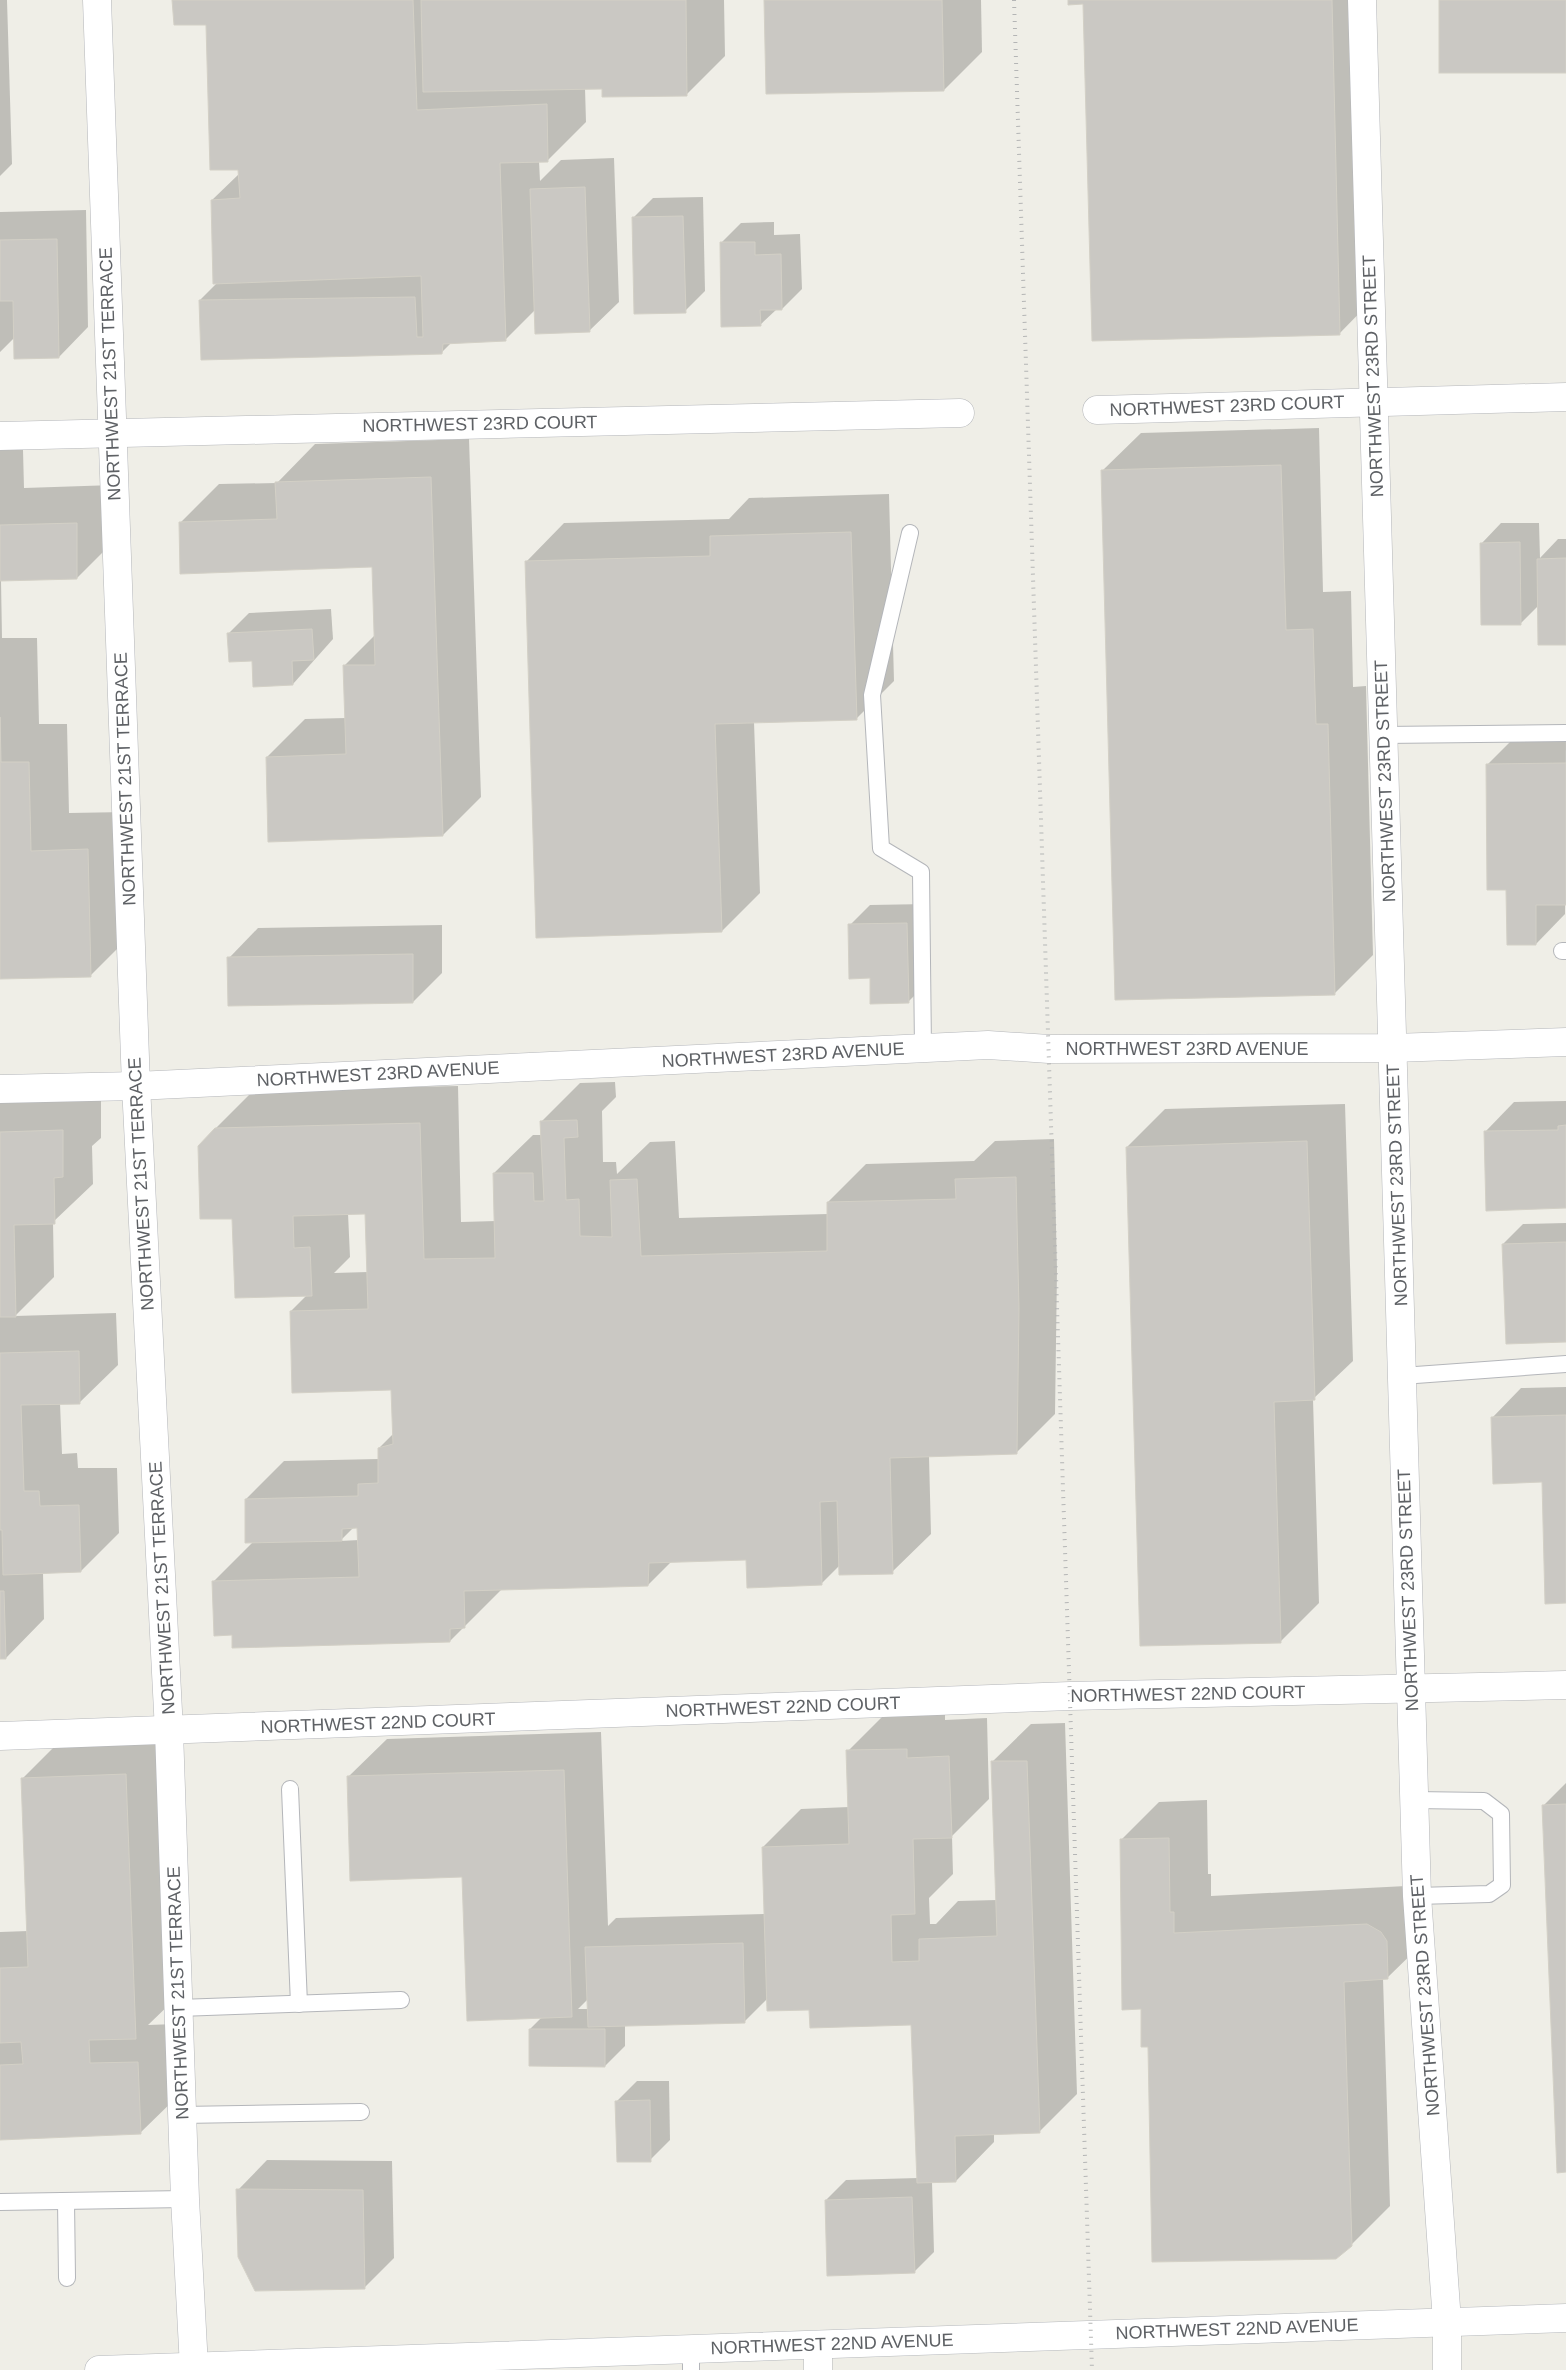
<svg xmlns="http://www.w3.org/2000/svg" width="1566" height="2370" viewBox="0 0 1566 2370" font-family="Helvetica,sans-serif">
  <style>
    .shadow { fill: #0003; fill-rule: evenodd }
    .building { fill: #cac8c3; stroke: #d3d0c6 }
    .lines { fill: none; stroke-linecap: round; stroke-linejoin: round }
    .lane-casing { stroke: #b4b6ba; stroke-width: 18 }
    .street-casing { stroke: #b4b6ba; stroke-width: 29 }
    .secondary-casing { stroke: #b5b8bc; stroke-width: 29 }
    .lane { stroke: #fff; stroke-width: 16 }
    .street { stroke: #fff; stroke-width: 28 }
    .secondary { stroke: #fff; stroke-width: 28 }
    .rail { stroke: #b4b5b5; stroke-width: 4; stroke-dasharray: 1 6; stroke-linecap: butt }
    .labels { text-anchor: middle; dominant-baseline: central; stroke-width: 4.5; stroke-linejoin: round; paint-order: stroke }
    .street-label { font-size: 18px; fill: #5e6165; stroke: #fff }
  </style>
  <rect width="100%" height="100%" fill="#efeee7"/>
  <!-- shadow -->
  <g class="shadow">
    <polygon points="0,0 7,0 12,164 0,176"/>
    <polygon points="174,0 724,0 725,56 687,94 585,88 586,122 547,161 539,161 540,181 561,160 614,158 619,302 589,331 535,310 505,340 452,342 441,353 200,300 218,282 212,200 240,173 208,24"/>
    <polygon points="765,0 981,0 982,52 944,90"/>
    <polygon points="1069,0 1370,0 1377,295 1339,334 1085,3"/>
    <polygon points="703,197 705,291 685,311 633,218 653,198"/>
    <polygon points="86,210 88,327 59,357 15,337 0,352 0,212"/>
    <polygon points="774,222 774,235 800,234 802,289 782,309 777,309 760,325 721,243 741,223"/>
    <polygon points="1319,428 1323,592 1351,591 1353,687 1366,686 1373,955 1335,993 1102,471 1141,433"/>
    <polygon points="469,439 481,797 443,835 267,757 305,719 346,718 344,666 375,635 373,566 180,523 219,484 277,483 315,444"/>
    <polygon points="0,450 23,450 24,488 114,485 115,540 77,578 1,580 2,638 37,638 39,724 67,724 69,813 126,812 129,937 90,976 0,977"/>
    <polygon points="889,494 894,681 856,719 754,722 760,893 722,931 526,562 564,523 729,519 749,498"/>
    <polygon points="1501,523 1539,523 1540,558 1558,539 1566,539 1566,644 1539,605 1520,624 1482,543"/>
    <polygon points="331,609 333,639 293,684 253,659 229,633 249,613"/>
    <polygon points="1566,734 1565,914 1536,944 1507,889 1487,765 1517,735"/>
    <polygon points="927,904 928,982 908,1002 871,977 850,925 870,905"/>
    <polygon points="442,925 442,973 413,1002 229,958 258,928"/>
    <path d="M615 1082 616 1097 602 1111 603 1162H616L617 1174 650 1142 675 1141 679 1218 828 1214V1202L866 1164 974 1161 995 1141 1054 1139 1057 1270 1055 1414 1017 1452 929 1456 931 1534 892 1572 840 1565 821 1584 747 1559 672 1561 648 1585 502 1589 450 1641 233 1634 214 1581 253 1542 246 1499 284 1461 379 1459V1448L394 1433 393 1389 291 1311 307 1295 233 1217 215 1129 254 1090 458 1086 461 1222 496 1221 494 1173 533 1135H542V1121L580 1083ZM348 1213H367L368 1272 334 1273 350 1257ZM358 1526 359 1540 340 1541 354 1527Z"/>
    <polygon points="101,1092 101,1138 92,1146 93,1184 53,1222 54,1277 15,1316 116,1313 118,1365 79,1403 60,1403 62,1454 77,1453 78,1468 117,1468 119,1533 81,1571 43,1572 44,1619 6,1658 0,1658 0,1095"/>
    <polygon points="1566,1101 1566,1207 1485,1132 1514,1102"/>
    <polygon points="1345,1104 1353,1361 1313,1399 1319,1603 1280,1642 1127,1147 1165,1109"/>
    <polygon points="1566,1223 1566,1341 1503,1244 1523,1224"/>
    <polygon points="1566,1387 1566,1602 1543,1481 1492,1418 1521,1388"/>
    <path d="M945 1711V1720L987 1718 989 1799 952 1836 953 1874 929 1898 930 1924H936L958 1901 997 1900 992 1762 1031 1724 1065 1723 1077 2094 1039 2132 994 2134V2142L956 2181 932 2182 934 2252 914 2272 826 2200 846 2180 918 2178 912 2024 811 2009 768 1998 744 2022 625 2025V2046L605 2066 530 2029 542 2017 464 1876 348 1777 387 1739 601 1732 608 1926 616 1918 765 1914 763 1847 801 1809 849 1807 848 1751 886 1713ZM588 1999 589 2009H578Z"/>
    <polygon points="164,1737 174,2000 148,2025 176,2024 179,2095 140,2133 0,2139 0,1932 28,1931 22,1779 61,1740"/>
    <polygon points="1566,1783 1566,2171 1544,1805"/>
    <polygon points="1207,1800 1208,1874 1211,1874 1211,1896 1406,1886 1426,1940 1387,1978 1383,1978 1390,2206 1351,2245 1150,2046 1142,2008 1121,1840 1159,1802"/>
    <polygon points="637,2081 669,2081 670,2140 650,2160 617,2101"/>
    <polygon points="267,2160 392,2161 394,2258 364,2288 238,2190"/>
  </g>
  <!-- building -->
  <g class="building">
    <polygon points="172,0 413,0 417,110 547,104 548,162 500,163 506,341 443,344 442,354 201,360 199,300 415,297 417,337 423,337 421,276 213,284 211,200 240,198 238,170 210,170 206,25 174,25"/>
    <polygon points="421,0 686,0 687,96 602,97 602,89 423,92"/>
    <polygon points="764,0 942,0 944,91 766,94"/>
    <polygon points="1068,0 1332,0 1340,335 1092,341 1083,4 1068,5"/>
    <rect x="1439" y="0" width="127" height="73"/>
    <polygon points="585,187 590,332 535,334 530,189"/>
    <polygon points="683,216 686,313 634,314 632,217"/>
    <polygon points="57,239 59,358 14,359 13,301 0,301 0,240"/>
    <polygon points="720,242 755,242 755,255 781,254 782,310 760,310 761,326 721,327"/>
    <polygon points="1281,465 1286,630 1313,629 1316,724 1328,724 1335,995 1115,1000 1101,470"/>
    <polygon points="431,477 443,836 268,842 266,757 346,754 343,665 375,665 372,567 180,574 179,522 277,519 275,482"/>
    <polygon points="77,523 77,579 0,581 0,525"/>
    <polygon points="851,532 857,720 715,724 722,932 536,938 525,561 710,556 710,536"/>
    <polygon points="1520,542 1521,625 1481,625 1480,543"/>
    <polygon points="1566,558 1566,645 1538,645 1537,559"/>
    <polygon points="312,629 314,660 292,661 293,685 253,687 252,661 229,662 227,633"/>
    <polygon points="0,717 1,762 29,762 31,851 88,849 91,977 0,979"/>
    <polygon points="1566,763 1566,905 1536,905 1536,945 1507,945 1506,890 1487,890 1486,764"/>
    <polygon points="907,923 909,1003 870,1004 870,978 849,979 848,924"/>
    <polygon points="413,954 413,1003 228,1006 227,957"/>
    <polygon points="577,1120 578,1137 564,1138 566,1200 579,1199 580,1236 612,1237 610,1180 637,1179 641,1256 827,1251 827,1202 956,1199 955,1179 1016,1177 1019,1309 1017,1454 890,1458 893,1574 839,1575 837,1501 820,1502 822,1585 747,1588 746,1560 649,1563 648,1586 464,1591 465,1628 450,1629 450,1642 232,1648 232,1635 214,1636 212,1581 359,1577 357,1528 342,1529 342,1541 245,1543 245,1499 358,1496 358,1484 378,1483 378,1448 393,1444 391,1390 292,1393 290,1311 368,1309 365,1214 293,1216 294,1248 310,1247 312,1296 235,1298 232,1219 200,1219 198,1146 215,1128 420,1123 424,1259 495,1258 493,1173 533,1173 534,1201 544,1201 540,1121"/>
    <polygon points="1566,1125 1566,1208 1486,1211 1484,1131 1558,1130 1558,1126"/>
    <polygon points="63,1130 63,1177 54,1178 55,1224 14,1225 16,1317 0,1317 0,1132"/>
    <polygon points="1307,1141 1315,1400 1274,1402 1281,1643 1140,1646 1126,1147"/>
    <polygon points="1566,1242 1566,1342 1506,1344 1502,1244"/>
    <polygon points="79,1351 80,1404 21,1405 24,1491 39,1491 40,1506 79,1505 81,1572 3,1575 2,1530 0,1530 0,1353"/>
    <polygon points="1566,1415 1566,1603 1545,1604 1542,1482 1493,1484 1491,1417"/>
    <polygon points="0,1591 4,1591 6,1659 0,1659"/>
    <polygon points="907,1749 907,1758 949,1756 952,1838 913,1839 915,1914 891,1915 892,1962 919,1961 919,1939 997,1936 991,1761 1027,1761 1040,2133 955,2136 956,2182 917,2183 911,2025 810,2028 809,2010 767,2011 762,1847 849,1844 846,1750"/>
    <polygon points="564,1770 572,2017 467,2021 462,1877 350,1881 347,1776"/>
    <polygon points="126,1774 136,2039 89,2040 90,2063 138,2062 141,2134 0,2140 0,2065 23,2064 21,2042 0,2043 0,1968 28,1967 21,1778"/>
    <polygon points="1566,1804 1566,2172 1557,2173 1542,1805"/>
    <polygon points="1169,1838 1170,1912 1174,1912 1174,1933 1367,1924 1381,1932 1387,1941 1388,1979 1344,1982 1352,2246 1336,2259 1152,2262 1148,2047 1141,2047 1141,2009 1122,2010 1120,1839"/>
    <polygon points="743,1943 745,2023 588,2027 585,1947"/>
    <polygon points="529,2029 605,2029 605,2067 529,2066"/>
    <polygon points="650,2100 651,2162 617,2162 615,2101"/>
    <polygon points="236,2189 363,2190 365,2289 255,2291 238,2257"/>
    <polygon points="912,2197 915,2273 827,2276 825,2200"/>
  </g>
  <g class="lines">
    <defs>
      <g id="lane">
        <polyline points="910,533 872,695 881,848 921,872 923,1049"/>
        <polyline points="1383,735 1566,733"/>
        <polyline points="1562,951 1566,951"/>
        <polyline points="1402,1376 1566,1364"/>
        <polyline points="290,1789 299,2004"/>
        <polyline points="1415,1800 1484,1801 1501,1814 1502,1885 1489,1894 1417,1896"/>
        <polyline points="179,2008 401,2000"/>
        <polyline points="182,2115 361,2112"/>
        <polyline points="66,2201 67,2278"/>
        <polyline points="0,2202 185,2199"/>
        <polyline points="691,2349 691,2370"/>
      </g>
      <g id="street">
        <polyline points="97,0 136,1086 169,1731 185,2199 194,2367"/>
        <polyline points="1362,0 1417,1896 1447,2322 1447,2370"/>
        <polyline points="1097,410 1566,397"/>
        <polyline points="0,436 960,413"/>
        <polyline points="0,1089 136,1086 988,1045 1049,1049 1393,1048 1566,1042"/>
        <polyline points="0,1736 1070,1696 1566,1685"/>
        <polyline points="818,2345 818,2370"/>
      </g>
      <polyline id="secondary" points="99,2370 1566,2318"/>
    </defs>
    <!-- lane casing -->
    <use href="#lane" class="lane-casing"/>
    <!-- street casing -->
    <use href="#street" class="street-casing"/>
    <!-- secondary casing -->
    <use href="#secondary" class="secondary-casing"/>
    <!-- lane -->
    <use href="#lane" class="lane"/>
    <!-- street -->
    <use href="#street" class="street"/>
    <!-- secondary -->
    <use href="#secondary" class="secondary"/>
    <!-- rail -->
    <polyline class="rail" points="1014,0 1092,2370"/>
  </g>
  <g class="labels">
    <!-- street labels -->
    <g class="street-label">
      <text transform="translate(110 374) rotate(-92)">NORTHWEST 21ST TERRACE</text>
      <text transform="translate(1373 376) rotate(-92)">NORTHWEST 23RD STREET</text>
      <text transform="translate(1227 406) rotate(-2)">NORTHWEST 23RD COURT</text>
      <text transform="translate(480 424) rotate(-1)">NORTHWEST 23RD COURT</text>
      <text transform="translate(125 779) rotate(-92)">NORTHWEST 21ST TERRACE</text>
      <text transform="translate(1385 781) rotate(-92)">NORTHWEST 23RD STREET</text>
      <text x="1187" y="1049">NORTHWEST 23RD AVENUE</text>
      <text transform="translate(783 1055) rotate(-3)">NORTHWEST 23RD AVENUE</text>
      <text transform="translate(378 1074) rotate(-3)">NORTHWEST 23RD AVENUE</text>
      <text transform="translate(141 1184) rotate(-93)">NORTHWEST 21ST TERRACE</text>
      <text transform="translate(1397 1185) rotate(-92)">NORTHWEST 23RD STREET</text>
      <text transform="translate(162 1588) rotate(-93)">NORTHWEST 21ST TERRACE</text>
      <text transform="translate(1408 1590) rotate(-92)">NORTHWEST 23RD STREET</text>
      <text transform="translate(1188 1694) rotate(-1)">NORTHWEST 22ND COURT</text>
      <text transform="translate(783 1707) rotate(-2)">NORTHWEST 22ND COURT</text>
      <text transform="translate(378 1723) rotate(-2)">NORTHWEST 22ND COURT</text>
      <text transform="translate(178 1993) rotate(-92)">NORTHWEST 21ST TERRACE</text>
      <text transform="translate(1425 1995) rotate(-94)">NORTHWEST 23RD STREET</text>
      <text transform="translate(1237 2329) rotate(-2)">NORTHWEST 22ND AVENUE</text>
      <text transform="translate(832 2344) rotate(-2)">NORTHWEST 22ND AVENUE</text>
    </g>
  </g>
</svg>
